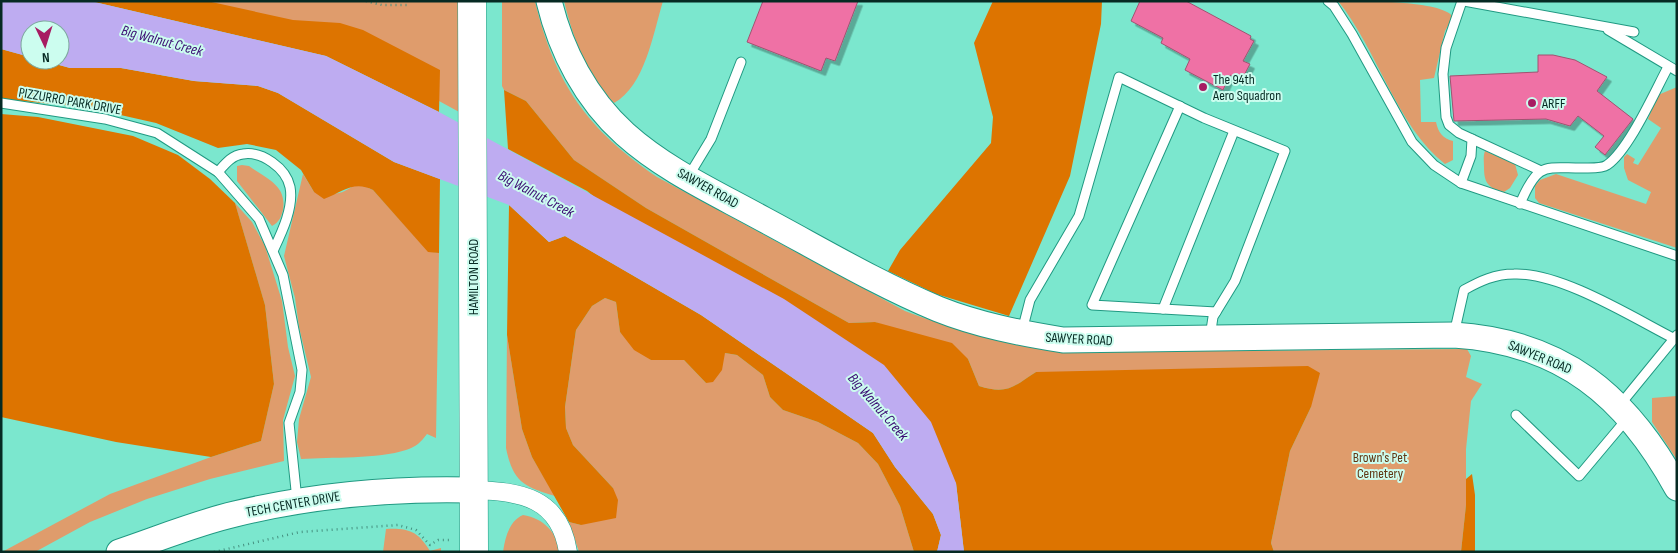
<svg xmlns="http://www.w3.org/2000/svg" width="1678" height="553" viewBox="0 0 1678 553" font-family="'Sofia Sans Condensed',sans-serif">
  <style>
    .green { fill: #df9c6c }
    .forest { fill: #dd7400 }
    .water { fill: #beacf1 }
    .building { fill: #ef71a5; stroke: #a05371; filter: url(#shadow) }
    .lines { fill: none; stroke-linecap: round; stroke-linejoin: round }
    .lane-casing { stroke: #209982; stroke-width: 11 }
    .street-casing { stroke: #209982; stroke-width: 19 }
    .secondary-casing { stroke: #209982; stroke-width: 27 }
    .primary-casing { stroke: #209982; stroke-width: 29 }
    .path { stroke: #469180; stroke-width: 2.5; stroke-dasharray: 1 4; stroke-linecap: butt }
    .lane { stroke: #fff; stroke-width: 9 }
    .street { stroke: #fff; stroke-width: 18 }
    .secondary { stroke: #fff; stroke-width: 25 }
    .primary { stroke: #fff; stroke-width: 28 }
    .poi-dot { fill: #a71c62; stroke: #ccfdef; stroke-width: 2 }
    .labels { text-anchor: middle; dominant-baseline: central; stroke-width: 4; stroke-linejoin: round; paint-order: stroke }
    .poi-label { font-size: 14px; fill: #062a23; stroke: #ccfdef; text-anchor: start }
    .street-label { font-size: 14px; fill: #062a23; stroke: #ccfdef }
    .park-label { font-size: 14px; fill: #603613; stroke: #ccfdef }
    .water-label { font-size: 15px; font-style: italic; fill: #3a0b72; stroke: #ccfdef }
  </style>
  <defs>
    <filter id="shadow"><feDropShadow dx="4.5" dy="4.5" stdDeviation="0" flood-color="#0004"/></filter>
  </defs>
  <rect width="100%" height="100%" fill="#7be7ce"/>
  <!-- green -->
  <g class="green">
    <polygon points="142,1 472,1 472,119 340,47"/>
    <path d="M502 1H535C555 84 587 129 657 177L905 311C957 331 1009 343 1064 352L1467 349 1471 356 1466 377 1482 384 1471 401 1466 449V505L1461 552H1274L1271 543 1290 451 1311 407 1036 372C1013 387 1007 395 979 386L968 359 875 322 849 323 646 208 574 160 526 101 504 90 502 86Z"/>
    <path d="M564 1H663C653 34 645 86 614 103 587 74 573 39 564 1Z"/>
    <path d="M1338 1C1360 1 1443 0 1453 17L1445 31 1434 78 1420 80 1421 122H1436C1438 132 1443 139 1453 141V160L1445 164C1397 127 1377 49 1338 1Z"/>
    <polygon points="1677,87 1677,248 1539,203 1535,198 1535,186 1540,180 1556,174 1646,204 1651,192 1628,180 1624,168 1624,157 1627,154 1635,159 1633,163 1638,165 1661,128 1648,119 1658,95"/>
    <path d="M1485 151 1515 164 1518 175 1510 188 1504 192C1488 188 1484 183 1484 167 1484 161 1483 156 1485 151Z"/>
    <path d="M242 165 249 166C267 179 287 185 283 210 281 218 279 222 272 226L237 181V166Z"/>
    <path d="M303 174 314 192C321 192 332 195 339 193 355 189 351 179 373 190L428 251 439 253 436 438 427 434C421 442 416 447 406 450 378 459 331 457 301 459L297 442 299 419 311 377 299 327 295 298 284 256Z"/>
    <polygon points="235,203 252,222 265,246 282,301 288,347 295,376 283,420 284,461 210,479 147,499 90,522 35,552 2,552 110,494 211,457 261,441 274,384 265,305"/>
    <polygon points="605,298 616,302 620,332 651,360 684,360 706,383 725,353 737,355 763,375 770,397 783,410 818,422 858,443 878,464 900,506 914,552 579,552 569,522 581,525 613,488 573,445 566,428 565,407 576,330 592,306"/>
    <path d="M507 335 522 429 532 457 555 496C524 487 513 482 506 448Z"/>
    <polygon points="1677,396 1677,460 1652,422 1652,398"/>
    <path d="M523 515C544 518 556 533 562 552H503C505 538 509 521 523 515Z"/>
    <path d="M386 529C410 528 418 532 430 551L441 548V552H383Z"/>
  </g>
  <!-- forest -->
  <g class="forest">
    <polygon points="90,1 207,1 293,20 340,23 363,30 440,70 439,112 326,56"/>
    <polygon points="993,1 1102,1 1101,24 1070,176 1009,316 936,294 888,271 900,250 991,143 993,117 974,43"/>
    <path d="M1 49 30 57V60H41L70 68H121L194 81 258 86 278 93 394 162 440 179 439 253 428 252 373 190C354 180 342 192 324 199L314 192 301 170 276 150 247 144 218 148 156 123 85 107 1 99Z"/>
    <path d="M504 90 526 101 574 160 646 208 849 323 875 322 952 343 968 359 979 386C1007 395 1013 387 1036 372L1308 366 1320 373 1311 407 1290 451 1271 543 1274 552H964L956 483 587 191 508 149Z"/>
    <polygon points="1,114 38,117 133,136 178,155 210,179 235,203 265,305 274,384 261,441 211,457 116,442 1,417"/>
    <polygon points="509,205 549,242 565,236 701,315 873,433 895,467 933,514 941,535 937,552 914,552 900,506 878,464 858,443 818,422 783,410 770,397 763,375 737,355 725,353 722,370 713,382 706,383 684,360 651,360 634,350 620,332 616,302 605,298 592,306 576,330 565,407 566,428 573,445 613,488 618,500 616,518 581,525 569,522 532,457 522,429 507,335"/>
    <polygon points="1472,474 1475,495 1475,552 1461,552 1466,505 1466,479"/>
  </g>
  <!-- water -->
  <polygon class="water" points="1,1 90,1 326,56 439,112 784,299 884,365 931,422 956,483 964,552 937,552 941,535 933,514 895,467 873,433 701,315 565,236 549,242 509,205 394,162 278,93 258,86 194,81 121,68 70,68 41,60 60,60 60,30 30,30 30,57 1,49"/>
  <!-- building -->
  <g class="building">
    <polygon points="763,1 858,1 835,61 826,58 821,71 747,42"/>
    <polygon points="1140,1 1186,1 1251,36 1250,39 1254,41 1243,61 1250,64 1241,81 1230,75 1223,90 1185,70 1190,59 1161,43 1163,38 1131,21"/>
    <polygon points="1538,55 1553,55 1575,60 1607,77 1597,91 1633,119 1605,155 1595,147 1604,136 1578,116 1570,126 1546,119 1454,121 1450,76 1538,72"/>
  </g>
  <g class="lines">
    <defs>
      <g id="lane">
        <polyline points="1328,1 1334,6 1352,34 1412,142 1434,165 1461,183 1677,256"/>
        <polyline points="1464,1 1634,32"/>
        <polyline points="1608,30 1677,71"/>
        <polyline points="1,103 105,119 157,133 218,172 259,219 283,275 302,370 300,392 289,423 297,500"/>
        <polyline points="1180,106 1092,305 1216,312"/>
        <polyline points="1472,139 1539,170"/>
        <path d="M218 172C225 164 232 155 243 154 262 151 286 168 290 187 294 208 281 234 273 251"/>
        <polyline points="688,177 711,139 741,62"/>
        <polyline points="1461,183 1471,156 1472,139 1459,133 1449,125 1446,117 1443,74 1446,48 1462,1"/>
        <path d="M1520 204C1539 159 1545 169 1588 168 1594 168 1603 168 1607 165 1629 150 1655 91 1668 67"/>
        <polyline points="1163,309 1234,131"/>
        <polyline points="1022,331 1030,300 1079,216 1119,77 1204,118 1285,151 1235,281 1213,317 1210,337"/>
        <path d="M1454 334 1464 290C1480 281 1495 274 1514 274 1560 272 1632 317 1673 338"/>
        <polyline points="1619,406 1677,335"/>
        <polyline points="1516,415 1579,476 1626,420"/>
      </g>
      <path id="street" d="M473 490C521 491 560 498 568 552"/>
      <g id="secondary">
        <path d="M549 1C561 51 586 99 625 134 665 170 716 193 763 219 821 250 878 284 938 309 978 325 1020 333 1063 340L1454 335C1562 342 1626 395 1677 488"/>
        <path d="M119 552C158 539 196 523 235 514 313 495 393 488 473 490"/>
      </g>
      <polyline id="primary" points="472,1 474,552"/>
    </defs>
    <!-- lane casing -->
    <use href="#lane" class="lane-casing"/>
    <!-- street casing -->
    <use href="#street" class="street-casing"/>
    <!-- secondary casing -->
    <use href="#secondary" class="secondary-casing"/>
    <!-- primary casing -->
    <use href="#primary" class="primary-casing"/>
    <!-- path -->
    <g class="path">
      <polyline points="366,1 382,5 407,5"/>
      <polyline points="214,552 300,532 398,525 416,530 430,545 438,540 452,540"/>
    </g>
    <!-- lane -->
    <use href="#lane" class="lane"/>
    <!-- street -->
    <use href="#street" class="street"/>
    <!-- secondary -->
    <use href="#secondary" class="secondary"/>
    <!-- primary -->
    <use href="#primary" class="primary"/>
  </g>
  <!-- markers -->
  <g class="poi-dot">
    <circle cx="1203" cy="87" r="5"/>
    <circle cx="1532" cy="103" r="5"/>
  </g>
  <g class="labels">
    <!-- poi labels -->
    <g class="poi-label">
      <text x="1213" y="79">The 94th<tspan x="1213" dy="16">Aero Squadron</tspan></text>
      <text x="1542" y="103">ARFF</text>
    </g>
    <!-- street labels -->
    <g class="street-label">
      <text transform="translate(70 101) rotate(10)">PIZZURRO PARK DRIVE</text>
      <text transform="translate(708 188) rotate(29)">SAWYER ROAD</text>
      <text transform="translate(473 277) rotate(-90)">HAMILTON ROAD</text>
      <text transform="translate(1079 339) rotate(3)">SAWYER ROAD</text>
      <text transform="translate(1540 357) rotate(22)">SAWYER ROAD</text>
      <text transform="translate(293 504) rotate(-10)">TECH CENTER DRIVE</text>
    </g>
    <!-- park labels -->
    <g class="park-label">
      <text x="1380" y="457">Brown's Pet<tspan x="1380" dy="16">Cemetery</tspan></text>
    </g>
    <!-- water labels -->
    <g class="water-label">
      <text transform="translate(162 41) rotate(15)">Big Walnut Creek</text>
      <text transform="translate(536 194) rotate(28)">Big Walnut Creek</text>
      <text transform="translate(878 407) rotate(49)">Big Walnut Creek</text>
    </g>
  </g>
  <!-- border -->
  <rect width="1678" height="553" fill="none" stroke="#062a23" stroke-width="5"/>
  <!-- north arrow -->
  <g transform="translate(45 45) rotate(176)"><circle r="24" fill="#ccfdef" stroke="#7da99d"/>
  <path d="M0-4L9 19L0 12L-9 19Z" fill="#a71c62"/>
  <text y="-8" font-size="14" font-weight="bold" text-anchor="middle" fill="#062a23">N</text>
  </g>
</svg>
